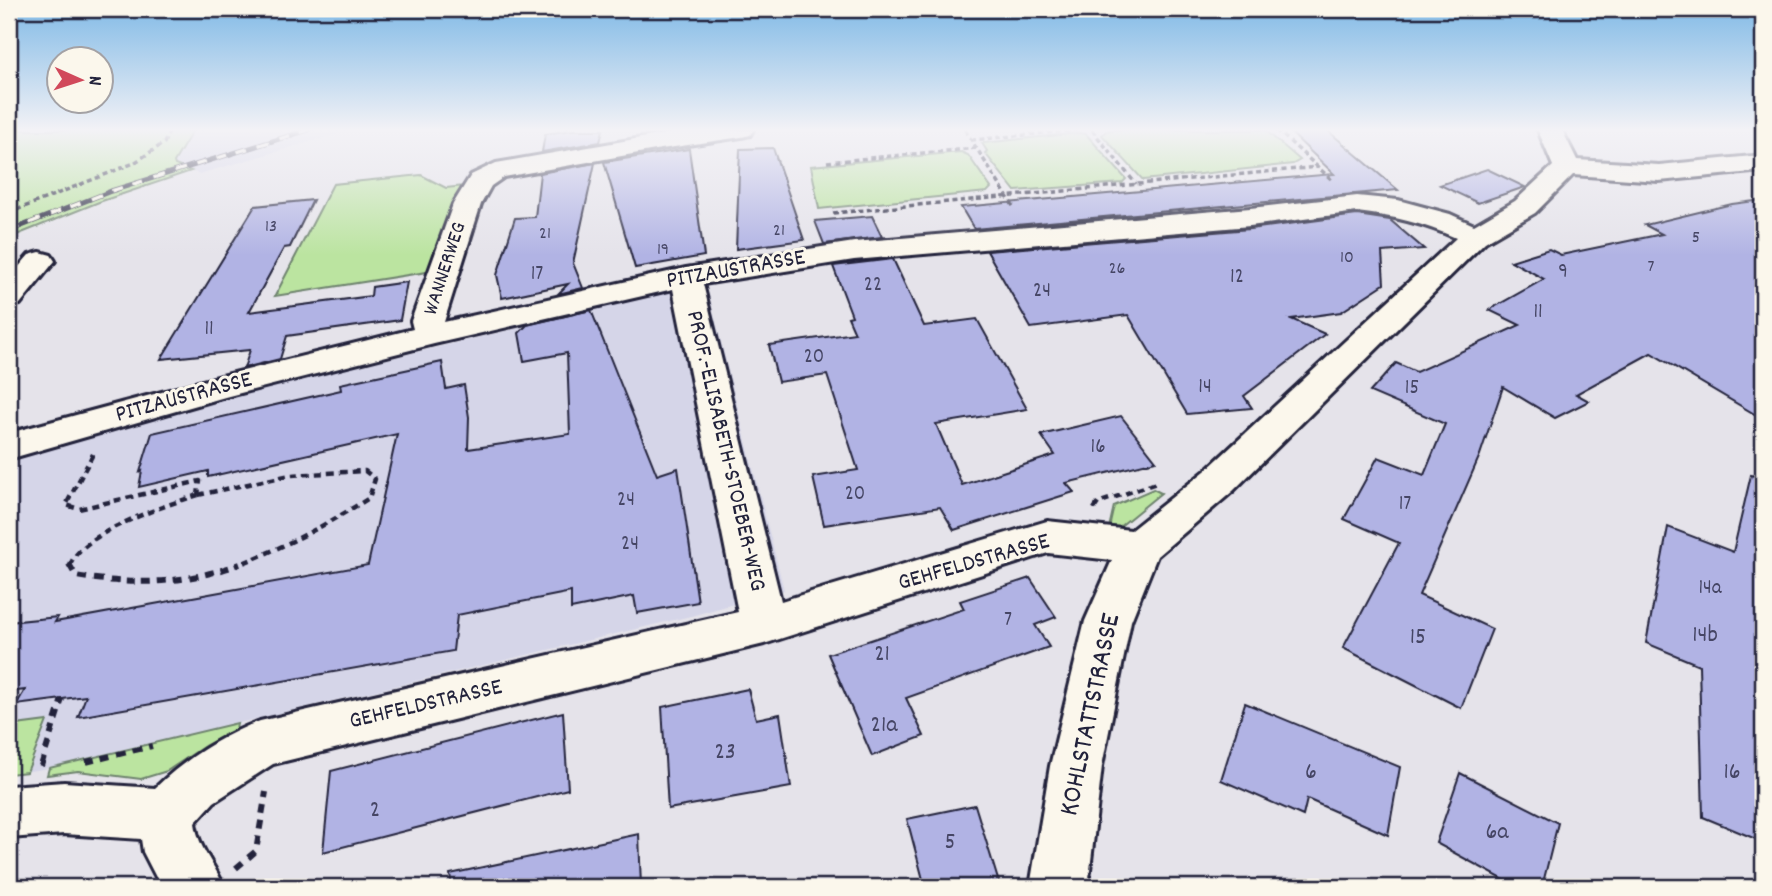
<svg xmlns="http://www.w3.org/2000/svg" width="1772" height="896" viewBox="0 0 1772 896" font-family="Dekko,sans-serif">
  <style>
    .built { fill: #d5d5e8 }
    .green { fill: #bbe4a0; stroke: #6e836e; stroke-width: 2 }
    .building { fill: #b1b3e4; stroke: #22223b; stroke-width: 2 }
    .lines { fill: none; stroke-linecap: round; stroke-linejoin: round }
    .minor-casing { stroke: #22223b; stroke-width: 6 }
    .path-far2 { stroke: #22223b; stroke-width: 3.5; stroke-dasharray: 5 3.5; stroke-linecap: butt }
    .path-far1 { stroke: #22223b; stroke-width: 4.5; stroke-dasharray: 7 5; stroke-linecap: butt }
    .path { stroke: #22223b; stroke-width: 6; stroke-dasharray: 9 7; stroke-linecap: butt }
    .minor { fill: #fbf7ec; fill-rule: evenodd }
    .rail-casing { stroke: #22223b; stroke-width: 5 }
    .rail { stroke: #fbf7ec; stroke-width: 3.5; stroke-dasharray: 11; stroke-linecap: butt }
    .labels { text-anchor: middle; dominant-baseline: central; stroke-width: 6; stroke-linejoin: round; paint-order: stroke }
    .far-number-label { font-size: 18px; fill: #464665 }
    .far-street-label { font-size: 21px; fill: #22223b; stroke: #fbf7ec }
    .number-label { font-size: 21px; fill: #464665 }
    .street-label { font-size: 24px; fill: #22223b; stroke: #fbf7ec }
    .near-number-label { font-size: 24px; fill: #464665 }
    .near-street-label { font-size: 28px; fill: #22223b; stroke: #fbf7ec }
  </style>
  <rect width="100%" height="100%" fill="#e5e3ea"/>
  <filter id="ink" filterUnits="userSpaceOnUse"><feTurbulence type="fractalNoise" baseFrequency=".0143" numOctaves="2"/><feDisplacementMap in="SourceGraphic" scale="14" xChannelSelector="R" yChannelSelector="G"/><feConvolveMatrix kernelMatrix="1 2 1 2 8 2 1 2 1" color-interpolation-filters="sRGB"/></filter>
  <g filter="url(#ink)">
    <!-- built -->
    <g class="built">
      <polygon points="193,130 351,130 199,174 174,165 174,162"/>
      <polygon points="706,283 784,590 691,616 49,768 9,774 9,454 86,431"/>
    </g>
    <!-- green -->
    <g class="green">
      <polygon points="9,130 193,130 174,162 175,165 191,171 99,202 9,238"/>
      <polygon points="1112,130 1265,130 1300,160 1293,164 1143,180 1102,135 1106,131"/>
      <polygon points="1079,133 1086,134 1126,179 1122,183 1015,191 985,153 987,151 982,143"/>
      <polygon points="961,152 968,155 991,188 987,192 819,209 811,166"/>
      <polygon points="421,175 446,188 465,186 433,271 275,296 333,184"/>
      <polygon points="1153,489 1161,493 1118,528 1109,528 1114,506"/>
      <polygon points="47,721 27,772 9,774 9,726"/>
      <polygon points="237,723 236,730 206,745 167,771 141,779 78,771 47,775 49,768"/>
    </g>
    <!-- building -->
    <g class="building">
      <polygon points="572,130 603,130 600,142 542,152 545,134"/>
      <polygon points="1288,130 1327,130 1398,190 974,229 961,207 1334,174"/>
      <polygon points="773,148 804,240 736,249 740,149"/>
      <polygon points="689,149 704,256 635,268 604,162"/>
      <polygon points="595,163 573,263 583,288 558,294 568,284 502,298 497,275 515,218 535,217 540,173"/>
      <polygon points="1487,169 1525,187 1478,203 1440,185"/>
      <polygon points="313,200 290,247 284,248 249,312 371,296 372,287 407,282 400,320 287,336 280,359 244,368 250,350 161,359 255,206"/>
      <polygon points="1763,200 1763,419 1651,353 1576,394 1589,401 1555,418 1503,387 1480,455 1419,595 1492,629 1461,708 1343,648 1399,543 1344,519 1378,457 1424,475 1445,424 1370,392 1396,363 1416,372 1520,325 1489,310 1544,279 1511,261 1549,249 1561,255 1662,234 1645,225 1732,204"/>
      <polygon points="1357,215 1390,220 1424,249 1382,252 1384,284 1341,312 1291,319 1325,334 1244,396 1252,408 1187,414 1128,315 1031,328 987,251 1250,229"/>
      <polygon points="872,216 882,237 824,244 815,221"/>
      <polygon points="893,259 924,326 977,319 1027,409 936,424 962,485 1055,455 1041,435 1121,416 1156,461 1066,483 1074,492 954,530 940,507 824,525 813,477 858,470 827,375 778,382 769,345 855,333 848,317 852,316 833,266"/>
      <polygon points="591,310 657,475 678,468 698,602 637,613 634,596 571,609 571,592 457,615 453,651 78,717 86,696 16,705 25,690 9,692 9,622 58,617 55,622 368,565 397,434 208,477 208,471 139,487 142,471 140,472 152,433 341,390 340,384 442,362 446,389 464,385 469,417 468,449 570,434 567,353 524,361 519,333 527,325"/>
      <polygon points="1751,475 1763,477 1763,842 1703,817 1699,665 1646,643 1668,527 1733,552"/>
      <polygon points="1030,578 1056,617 1035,625 1049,647 906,698 924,736 872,756 828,654 964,609 960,601"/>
      <polygon points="748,689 756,719 780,714 791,787 668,809 662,707"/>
      <polygon points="1245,703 1400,767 1388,835 1307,799 1303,816 1221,780"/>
      <polygon points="563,712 568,789 323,852 331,771"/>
      <polygon points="1460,773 1558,823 1542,887 1517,887 1436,843"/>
      <polygon points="975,805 999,883 980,887 925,887 907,819"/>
      <polygon points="639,834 641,887 452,887 450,874"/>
    </g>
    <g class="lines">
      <defs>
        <g id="minor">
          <path d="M687 130H753L750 135 741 137 661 149 504 177 491 186 481 204 444 322 686 268 854 242 1250 208 1357 196 1398 200 1450 214 1474 225 1515 201 1553 166 1538 130H1562L1577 160 1659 165 1763 155V171L1659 181 1573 175 1535 213 1485 242 1233 491 1157 556 1131 621 1102 766 1088 887H1030L1050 766 1085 621 1112 560 1048 553 764 644 273 764 214 802 195 823C199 850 214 862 224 887H161L143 852 141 839 64 834 9 838V786L64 782 155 788C184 760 222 735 260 721L738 612 673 289 434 344 225 397 9 459V433L214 378 413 329 411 321 453 204 471 175 496 163ZM1357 212C1393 216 1423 223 1456 238L1205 471 1131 530 1047 521 781 601 703 284 854 260 1250 226Z"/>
          <polygon points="40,252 51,255 55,261 20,304 9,307 9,278 29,255"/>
        </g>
      </defs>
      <!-- minor casing -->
      <use href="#minor" class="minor-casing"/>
      <!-- path-far2 -->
      <g class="path-far2">
        <polyline points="965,130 1015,209"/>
        <polyline points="1092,130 1136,184"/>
        <polyline points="1277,130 1331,179"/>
        <polyline points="971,140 1076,130"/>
        <polyline points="827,162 977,148"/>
        <polyline points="9,213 134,163 164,143 170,130"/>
        <polyline points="833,213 1318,167"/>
      </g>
      <!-- path-far1 -->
      <g class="path-far1">
        <polyline points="93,454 66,505 79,509 200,481 198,495"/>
        <path d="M198 495 290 475 365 471 375 479 369 498C326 525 283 548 235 566"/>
        <polyline points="1094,509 1098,503 1159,482"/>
        <path d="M70 566C79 533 167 505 198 495"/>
      </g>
      <!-- path -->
      <g class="path">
        <path d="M69 564 76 576C133 586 185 584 240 564"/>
        <polyline points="86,762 152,746"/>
        <polyline points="41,766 62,699"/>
        <polyline points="236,868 256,851 266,792"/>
      </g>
      <!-- minor -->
      <use href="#minor" class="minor"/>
      <defs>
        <polyline id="rail" points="9,231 111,191 308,130"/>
      </defs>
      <!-- rail casing -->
      <use href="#rail" class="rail-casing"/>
      <!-- rail -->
      <use href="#rail" class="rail"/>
    </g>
  </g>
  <!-- sky -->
  <linearGradient id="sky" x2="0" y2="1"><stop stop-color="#7fb9e6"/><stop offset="0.51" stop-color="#f3f2f6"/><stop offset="1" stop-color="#f3f2f6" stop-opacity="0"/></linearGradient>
  <rect width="1772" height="255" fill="url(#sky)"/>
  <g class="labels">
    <!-- far-number labels -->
    <g class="far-number-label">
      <text x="271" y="227">13</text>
      <text x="779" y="231">21</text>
      <text x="545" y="234">21</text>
      <text x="1696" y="238">5</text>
      <text x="663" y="250">19</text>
      <text x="1347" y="258">10</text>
      <text x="1651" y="267">7</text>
      <text x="1117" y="269">26</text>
    </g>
    <!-- far-street labels -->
    <g class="far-street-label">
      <text transform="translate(446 269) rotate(-72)">WANNERWEG</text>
    </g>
    <!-- number labels -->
    <g class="number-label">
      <text x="1563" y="273">9</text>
      <text x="537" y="275">17</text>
      <text x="1237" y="278">12</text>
      <text x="873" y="286">22</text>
      <text x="1042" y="292">24</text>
      <text x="1538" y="313">11</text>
      <text x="209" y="330">11</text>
      <text x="814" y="358">20</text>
      <text x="1205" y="388">14</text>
      <text x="1412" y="389">15</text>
      <text x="1098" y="448">16</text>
      <text x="855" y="495">20</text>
      <text x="626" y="501">24</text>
      <text x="1405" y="505">17</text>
      <text x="630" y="545">24</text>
      <text x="1710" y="589">14a</text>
      <text x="1008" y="621">7</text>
    </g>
    <!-- street labels -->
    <g class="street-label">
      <text transform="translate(736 270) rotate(-10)">PITZAUSTRASSE</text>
      <text transform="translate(184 398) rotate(-15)">PITZAUSTRASSE</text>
      <text transform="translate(725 451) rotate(77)">PROF.-ELISABETH-STOEBER-WEG</text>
      <text transform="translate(974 563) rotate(-16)">GEHFELDSTRASSE</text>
      <text transform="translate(426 705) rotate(-13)">GEHFELDSTRASSE</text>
    </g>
    <!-- near-number labels -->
    <g class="near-number-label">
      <text x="1705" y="636">14b</text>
      <text x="1418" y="638">15</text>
      <text x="882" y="655">21</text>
      <text x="884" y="726">21a</text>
      <text x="725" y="753">23</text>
      <text x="1311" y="773">6</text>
      <text x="1732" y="773">16</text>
      <text x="375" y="811">2</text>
      <text x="1497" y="833">6a</text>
      <text x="950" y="843">5</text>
    </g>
    <!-- near-street labels -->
    <g class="near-street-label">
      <text transform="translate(1092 715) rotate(-78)">KOHLSTATTSTRASSE</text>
    </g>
  </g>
  <!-- margin -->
  <rect width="1772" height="896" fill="none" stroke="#fbf7ec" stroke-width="35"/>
  <rect x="18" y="18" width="1737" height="861" fill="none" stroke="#22223b" stroke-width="2.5" filter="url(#ink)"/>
  <!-- north arrow -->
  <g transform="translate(80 80) rotate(93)"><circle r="33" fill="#fbf7ec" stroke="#a4a2a5" stroke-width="2"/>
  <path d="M0-5L12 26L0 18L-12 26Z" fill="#d1495b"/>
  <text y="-10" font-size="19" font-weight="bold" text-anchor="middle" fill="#22223b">N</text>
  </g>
</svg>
